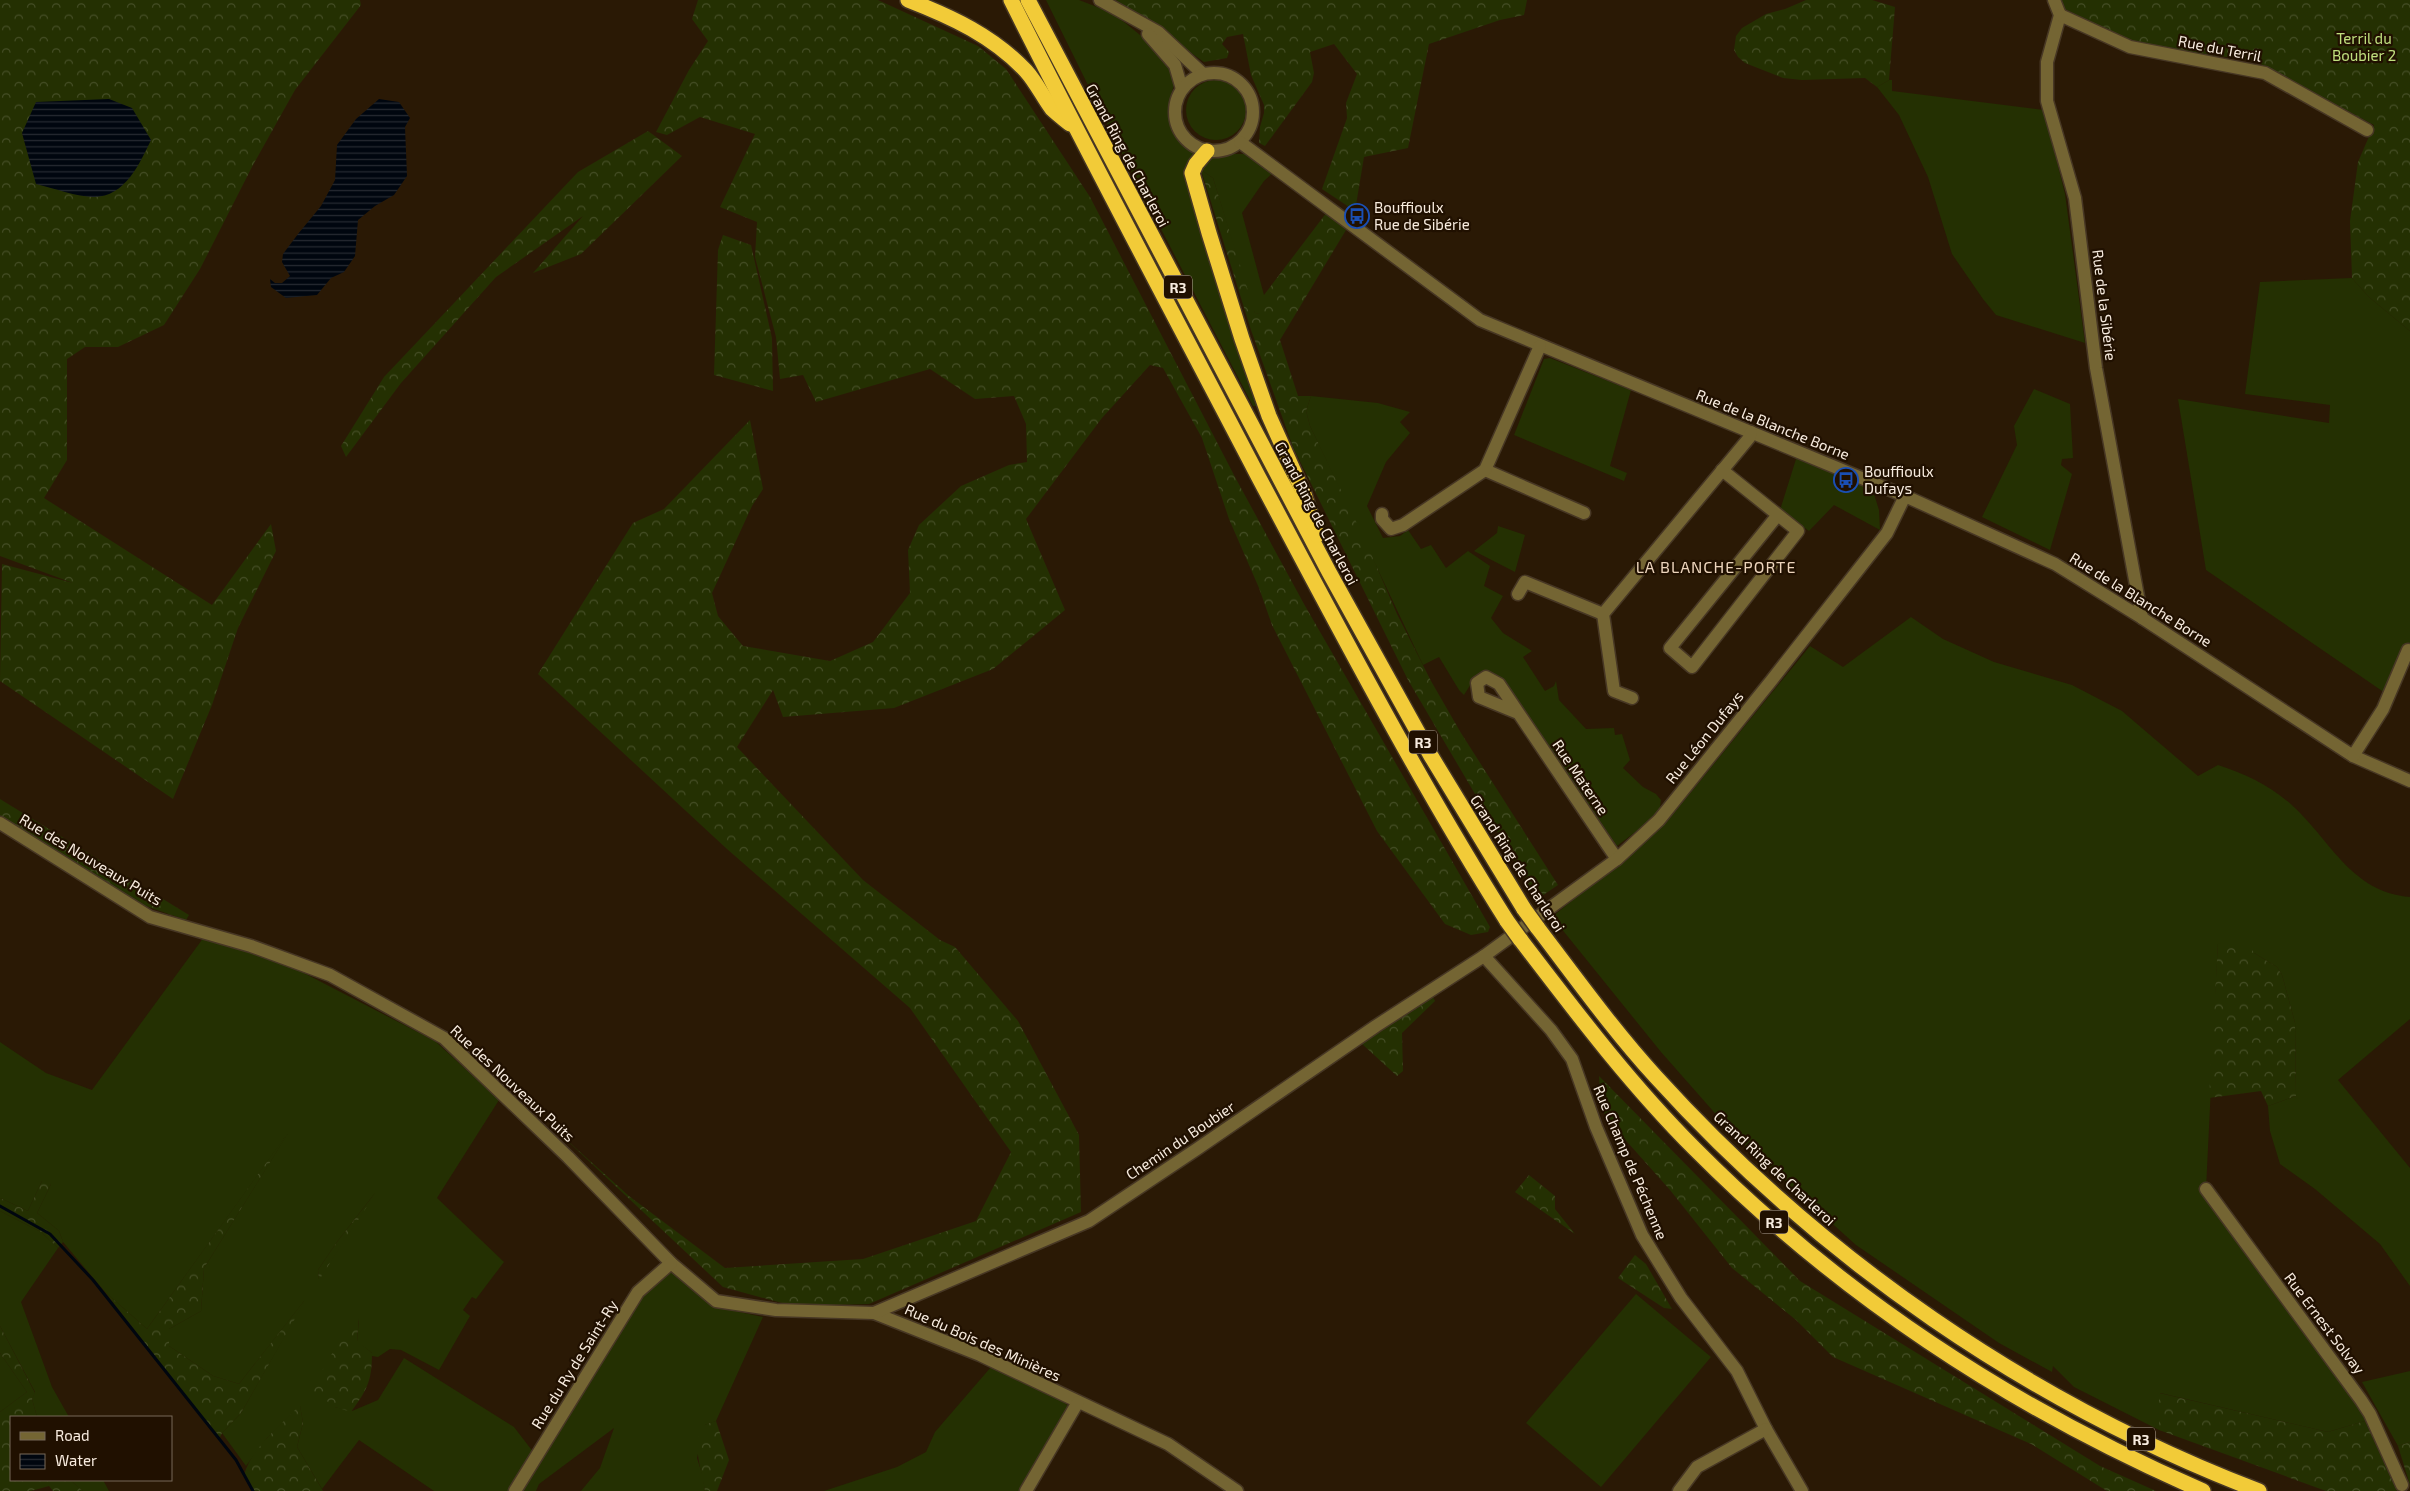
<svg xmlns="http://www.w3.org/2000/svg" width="2410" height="1491" viewBox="0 0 2410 1491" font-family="'Exo 2',sans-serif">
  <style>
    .grass { fill: #243002; fill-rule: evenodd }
    .forest { fill: url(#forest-crowns); fill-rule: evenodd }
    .water { fill: url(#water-rules) }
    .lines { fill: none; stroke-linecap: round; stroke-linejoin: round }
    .stream { stroke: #00060f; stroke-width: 3 }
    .minor-casing { stroke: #473724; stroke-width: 15 }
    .highway-casing { stroke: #473724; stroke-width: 18 }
    .minor { stroke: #746533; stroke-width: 12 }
    .highway { stroke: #f2cb38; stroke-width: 15 }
    .highway-bridge-casing { stroke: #473724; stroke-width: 18; stroke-linecap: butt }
    .highway-bridge { stroke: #f2cb38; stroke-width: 15 }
    .labels { text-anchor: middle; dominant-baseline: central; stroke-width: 4.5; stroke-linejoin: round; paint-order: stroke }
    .shield { fill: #201000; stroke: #b7aa9c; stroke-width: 1 }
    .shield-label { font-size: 14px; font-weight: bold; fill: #f8ecdf }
    .park-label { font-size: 15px; fill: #c0e07e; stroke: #201000 }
    .street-label { font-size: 15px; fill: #f8ecdf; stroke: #201000 }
    .poi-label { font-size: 15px; fill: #f8ecdf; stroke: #201000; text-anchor: start }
    .neighbourhood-label { font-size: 16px; letter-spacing: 1px; fill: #ecd4bc; stroke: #201000 }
  </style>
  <defs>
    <pattern id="forest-crowns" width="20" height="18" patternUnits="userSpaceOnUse" patternTransform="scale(1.25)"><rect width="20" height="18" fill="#243002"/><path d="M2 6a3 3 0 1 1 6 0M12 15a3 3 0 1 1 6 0" fill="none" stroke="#454e26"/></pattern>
    <pattern id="water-rules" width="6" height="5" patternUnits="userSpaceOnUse" patternTransform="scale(1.25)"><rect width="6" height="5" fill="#00060f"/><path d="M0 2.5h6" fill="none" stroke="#262a32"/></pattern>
  </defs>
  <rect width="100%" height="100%" fill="#2a1905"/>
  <!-- grass -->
  <g class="grass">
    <path d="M1046 0H1079L1113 13 1156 48 1177 77C1169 97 1163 122 1180 140 1185 146 1192 149 1195 157L1261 406H1253L1121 152Z"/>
    <circle cx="1216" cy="110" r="30"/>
    <polygon points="1889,80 1892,80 1892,91 2044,110 2065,194 2085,343 1996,315 1983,299 1952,254 1928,177 1899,115 1877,87"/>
    <polygon points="1231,154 1244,154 1275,171 1264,181 1242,213 1264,295 1264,315 1255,313 1252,307 1213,178 1201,170 1206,159"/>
    <polygon points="2352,278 2369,297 2410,331 2410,647 2388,695 2206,570 2178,399 2329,423 2330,405 2245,394 2260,282"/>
    <polygon points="1550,358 1631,390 1610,466 1627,473 1624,481 1514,435 1544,359"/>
    <polygon points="2034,389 2070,404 2073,458 2062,459 2061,465 2072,474 2050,550 1982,517 2017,445 2014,426"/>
    <polygon points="1311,396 1378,403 1410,412 1400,422 1410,433 1386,462 1367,506 1383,538 1400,536 1408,530 1421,549 1431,545 1446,568 1468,551 1490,566 1484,586 1503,596 1491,618 1503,633 1532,651 1523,657 1545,691 1554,686 1556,681 1559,700 1586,729 1614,728 1615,735 1622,734 1630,760 1623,768 1643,787 1656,794 1661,800 1659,814 1617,846 1503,681 1474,679 1464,695 1459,690 1439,657 1423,665 1310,426 1306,411"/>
    <polygon points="1797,456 1873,491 1879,510 1880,530 1834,505 1809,531 1780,510"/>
    <polygon points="1498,526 1525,535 1515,572 1474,551 1497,533"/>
    <path d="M1911 617 1943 639 1994 662 2072 685 2122 711 2198 776 2218 765C2246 774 2273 787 2295 808 2332 843 2352 892 2410 897V1019L2338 1080 2410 1168V1286L2380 1244 2315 1189 2280 1164 2270 1131 2268 1106 2296 1096 2295 1023 2282 975 2277 967 2254 953 2218 943 2206 1189 2361 1400 2365 1421 2328 1432 2160 1393 2159 1430 2074 1387 2053 1366 2052 1372 1999 1343 1856 1245 1735 1136 1661 1052 1552 917 1665 824 1810 646 1843 667Z"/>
    <path d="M204 937 275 958 435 1041 499 1100 437 1198 504 1262 476 1299 472 1297 463 1310 470 1316 439 1370 401 1350 390 1349 378 1357 372 1356V1353L357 1342 359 1318 335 1407 352 1411 378 1400 404 1358 514 1427 534 1453 508 1491H434L359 1440 322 1489 297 1447 303 1423 300 1406 267 1438 246 1466 222 1433 241 1413 305 1300 239 1384 213 1376 169 1346V1329L201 1311 204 1268 288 1133 147 1329 105 1292 63 1242 59 1231 37 1213 51 1184 42 1181 28 1211 0 1198V1042L46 1073 92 1090ZM375 1193 319 1279 318 1270 337 1242Z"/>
    <polygon points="0,1211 41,1232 58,1248 21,1302 52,1387 69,1417 37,1417 32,1399 35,1392 0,1326"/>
    <polygon points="671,1270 716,1307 763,1317 716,1421 705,1425 697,1458 703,1477 705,1491 581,1491 600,1468 614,1428 539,1484 536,1491 518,1491 641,1292"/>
    <polygon points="1636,1294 1711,1357 1601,1487 1526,1423"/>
    <polygon points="0,1353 27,1392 0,1412"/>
    <polygon points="991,1367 1061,1400 1067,1405 1068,1412 1022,1491 824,1491 897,1467 926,1452 935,1432"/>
    <polygon points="2410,1371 2410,1442 2398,1446 2362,1382"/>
    <polygon points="70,1480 103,1480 109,1491 83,1491"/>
  </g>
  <!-- forest -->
  <g class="forest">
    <path d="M0 0H360L361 5 295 90 253 165 200 269 164 325 118 347H85L67 359V460L44 498 212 605 271 524 276 551 238 628 212 705 173 799 0 681 2 564 73 583 0 556ZM22 133 94 197 37 184Z"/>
    <polygon points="698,0 878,0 978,46 1006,69 1090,197 1235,477 1304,604 1490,927 1488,932 1471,935 1445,924 1377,831 1272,625 1259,588 1229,519 1202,438 1163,368 1150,365 1102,418 1026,519 1065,610 993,669 894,708 783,717 773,690 737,747 863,880 940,940 955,947 1018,1021 1079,1135 1081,1212 869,1304 793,1306 723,1287 559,1133 629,1196 725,1268 863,1259 976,1221 1011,1152 910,1008 727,849 538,674 633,523 664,509 750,420 763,489 752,506 712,593 718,616 743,646 830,661 873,642 910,593 908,550 919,525 961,486 1009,465 1027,462 1026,424 1014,396 975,399 930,369 816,402 803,375 780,379 776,337 755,257 757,222 720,207 755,134 700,117 667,135 656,132 689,70 708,41 692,19"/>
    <polygon points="1116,0 1527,0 1524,15 1500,20 1429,44 1408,148 1364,157 1355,211 1322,189 1347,118 1346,103 1357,74 1334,44 1310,52 1314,73 1312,82 1265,146 1259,143 1260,127 1264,113 1264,105 1251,75 1243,34 1227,37 1222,44 1229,52 1227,58 1204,62"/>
    <polygon points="1806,0 1872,0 1895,7 1889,80 1877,87 1865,78 1802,80 1783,78 1745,63 1738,57 1734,50 1736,36 1742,28 1766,14 1785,9"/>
    <polygon points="2059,0 2410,0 2410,331 2369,297 2352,278 2350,221 2358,162 2374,125 2255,61 2134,44 2065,9"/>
    <polygon points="648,131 682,156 581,254 533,273 583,216 496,277 401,383 346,457 341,446 384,377 578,172"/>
    <polygon points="1201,170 1213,178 1255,313 1264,314 1264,295 1327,212 1346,230 1280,340 1298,396 1311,396 1306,411 1310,426 1366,542 1397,614 1431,681 1461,733 1558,885 1539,898 1532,891 1408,680 1293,447 1251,330"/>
    <polygon points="723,235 751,245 772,338 773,391 714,375 718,250"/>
    <polygon points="0,799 189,915 186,920 137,903 0,818"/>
    <polygon points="2218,943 2249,945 2254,953 2277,967 2282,975 2295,1023 2296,1096 2268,1106 2261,1091 2209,1098"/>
    <polygon points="1432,995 1435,1001 1402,1033 1403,1071 1397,1076 1361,1043"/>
    <polygon points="1599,1076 1800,1281 2100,1466 2156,1491 2107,1491 2031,1444 1833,1357 1796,1320 1732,1268 1670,1190 1621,1135 1601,1109"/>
    <polygon points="294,1124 204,1268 201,1311 169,1329 169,1346 213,1376 239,1384 308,1296 241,1413 222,1433 219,1439 105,1292 147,1329"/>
    <polygon points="1529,1175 1555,1196 1555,1209 1575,1234 1515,1192"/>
    <polygon points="48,1180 51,1184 37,1213 59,1231 63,1242 58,1248 41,1232 0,1211 0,1198 28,1211 42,1181"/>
    <polygon points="379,1188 319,1280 318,1270 337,1242"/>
    <polygon points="1635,1255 1646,1264 1672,1309 1664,1308 1618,1278"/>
    <path d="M359 1316 357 1341 372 1353C372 1381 367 1390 351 1412L335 1407 313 1391 326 1362Z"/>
    <polygon points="0,1326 35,1393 32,1399 37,1417 11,1417 11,1480 70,1480 83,1491 53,1491 49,1486 31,1491 0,1491 0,1412 27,1392 0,1353"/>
    <polygon points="2159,1393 2328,1432 2365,1421 2397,1491 2326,1491 2159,1430"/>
    <path d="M300 1405 303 1423 297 1447 323 1491H254L244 1475C252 1447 281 1425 300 1405Z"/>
    <path d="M716 1421 729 1460 717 1491H705C703 1475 689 1436 705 1425 708 1423 713 1422 716 1421Z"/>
    <polygon points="2410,1442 2410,1485 2398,1446"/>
  </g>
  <!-- water -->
  <g class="water">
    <path d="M109 99 132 108 151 140C140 163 125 197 94 197 77 197 53 188 36 184L22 133 36 102Z"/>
    <polygon points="379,99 399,102 410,118 405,127 407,176 394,195 375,206 358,220 355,256 344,272 331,278 317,295 286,298 271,287 270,279 275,283 282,283 290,276 282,262 283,254 298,234 321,206 335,180 337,145 356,119"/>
  </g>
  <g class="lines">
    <!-- stream -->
    <polyline class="stream" points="0,1206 50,1234 93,1280 236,1460 253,1491"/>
    <defs>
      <g id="minor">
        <polyline points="1100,0 1158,32 1203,74"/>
        <polyline points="2054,0 2060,15 2047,62 2047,101 2075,198 2096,368 2142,618"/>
        <polyline points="2060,15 2130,47 2265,73 2367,130"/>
        <polyline points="1148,34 1175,65 1182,89"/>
        <circle cx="1214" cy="112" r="39"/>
        <polyline points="1240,142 1480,320 1905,496 2055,564 2142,618 2353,756 2410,781"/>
        <polyline points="1485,470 1584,513"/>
        <polyline points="1722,470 1798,531 1692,667 1670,648 1777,516"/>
        <polyline points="1382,514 1382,519 1391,529 1403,525 1485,470 1540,346"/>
        <polyline points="1518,594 1525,582 1603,614"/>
        <polyline points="1632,698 1614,691 1603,614 1749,438 1751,432"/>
        <polyline points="1518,713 1479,697 1477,683 1486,677 1499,684 1608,846 1617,859"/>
        <polyline points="2353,756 2383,709 2408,650"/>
        <polyline points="0,823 150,917 251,946 330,975 444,1038 568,1157 671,1263 716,1301 776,1310 874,1313 980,1355 1168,1444 1237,1491"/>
        <polyline points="1484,956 1551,1030 1572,1059 1596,1127 1642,1235 1681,1298 1737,1371 1766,1429 1802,1491"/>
        <polyline points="2206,1189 2361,1400 2370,1414 2402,1485"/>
        <polyline points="874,1313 1089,1221 1197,1149 1376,1026 1484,956 1617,859 1659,820 1771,681 1887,533 1905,496"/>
        <polyline points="515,1491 638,1292 671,1263"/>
        <polyline points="1026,1491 1078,1402"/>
        <polyline points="1679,1491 1697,1467 1766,1429"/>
      </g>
      <g id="highway">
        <path d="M908 0C952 17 993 36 1026 71 1036 82 1043 97 1052 109 1057 114 1064 119 1070 124"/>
        <path d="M1011 0C1091 160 1175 317 1258 476 1338 626 1416 777 1507 921"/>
        <polyline points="1028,0 1329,572 1431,756 1524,909"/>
        <polyline points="1207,151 1196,164 1192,173 1209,233 1242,339 1269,416 1304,494 1317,535"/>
        <path d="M1537 927C1576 978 1613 1030 1656 1077 1821 1259 2029 1403 2259 1491"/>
        <path d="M1520 939C1575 1011 1630 1084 1695 1149 1840 1295 2014 1409 2203 1491"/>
      </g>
    </defs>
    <!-- minor casing -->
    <use href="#minor" class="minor-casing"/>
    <!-- highway casing -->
    <use href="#highway" class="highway-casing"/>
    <!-- minor -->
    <use href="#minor" class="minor"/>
    <!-- highway -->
    <use href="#highway" class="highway"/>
    <defs>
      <g id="highway-bridge">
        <polyline points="1524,909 1537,927"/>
        <polyline points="1507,921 1520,939"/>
      </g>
    </defs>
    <!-- highway-bridge casing -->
    <use href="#highway-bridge" class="highway-bridge-casing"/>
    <!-- highway-bridge -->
    <use href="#highway-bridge" class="highway-bridge"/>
  </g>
  <!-- icons -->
  <defs>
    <symbol id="bus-ring" viewBox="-11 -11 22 22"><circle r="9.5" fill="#201000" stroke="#1a4fb4" stroke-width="1.5"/><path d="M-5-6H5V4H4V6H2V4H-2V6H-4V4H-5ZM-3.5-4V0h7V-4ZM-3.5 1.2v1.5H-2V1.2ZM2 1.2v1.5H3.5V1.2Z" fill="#1a4fb4"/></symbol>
  </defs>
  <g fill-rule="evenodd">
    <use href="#bus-ring" x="1343" y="202" width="28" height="28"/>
    <use href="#bus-ring" x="1832" y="466" width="28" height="28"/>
  </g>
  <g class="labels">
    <!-- shield labels -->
    <g class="shield">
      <rect x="1164" y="275.5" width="28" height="23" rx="4"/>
      <rect x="1409" y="730.5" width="28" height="23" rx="4"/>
      <rect x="1760" y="1210.5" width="28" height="23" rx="4"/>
      <rect x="2127" y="1427.5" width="28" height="23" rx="4"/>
    </g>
    <g class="shield-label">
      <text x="1178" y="287">R3</text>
      <text x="1423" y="742">R3</text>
      <text x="1774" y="1222">R3</text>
      <text x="2141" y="1439">R3</text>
    </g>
    <!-- park labels -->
    <g class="park-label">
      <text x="2364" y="38">Terril du<tspan x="2364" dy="17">Boubier 2</tspan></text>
    </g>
    <!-- street labels -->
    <g class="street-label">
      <text transform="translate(2220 48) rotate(11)">Rue du Terril</text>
      <text transform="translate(1128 155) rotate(62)">Grand Ring de Charleroi</text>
      <text transform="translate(2105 305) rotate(83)">Rue de la Sibérie</text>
      <text transform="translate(1773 424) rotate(22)">Rue de la Blanche Borne</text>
      <text transform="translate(1317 513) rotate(62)">Grand Ring de Charleroi</text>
      <text transform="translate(2141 599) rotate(32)">Rue de la Blanche Borne</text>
      <text transform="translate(1704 737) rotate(-51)">Rue Léon Dufays</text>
      <text transform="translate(1581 777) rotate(56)">Rue Materne</text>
      <text transform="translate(91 859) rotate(31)">Rue des Nouveaux Puits</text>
      <text transform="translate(1518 863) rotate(57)">Grand Ring de Charleroi</text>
      <text transform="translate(513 1083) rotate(43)">Rue des Nouveaux Puits</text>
      <text transform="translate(1180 1140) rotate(-34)">Chemin du Boubier</text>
      <text transform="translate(1631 1162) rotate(67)">Rue Champ de Péchenne</text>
      <text transform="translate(1775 1168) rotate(43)">Grand Ring de Charleroi</text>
      <text transform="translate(2325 1323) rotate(53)">Rue Ernest Solvay</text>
      <text transform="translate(983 1342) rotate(24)">Rue du Bois des Minières</text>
      <text transform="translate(574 1364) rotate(-58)">Rue du Ry de Saint-Ry</text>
    </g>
    <!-- poi labels -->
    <g class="poi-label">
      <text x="1374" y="207">Bouffioulx<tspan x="1374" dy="17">Rue de Sibérie</tspan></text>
      <text x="1864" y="471">Bouffioulx<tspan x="1864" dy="17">Dufays</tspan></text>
    </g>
    <!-- neighbourhood labels -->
    <g class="neighbourhood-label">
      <text x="1716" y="566">LA BLANCHE-PORTE</text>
    </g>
  </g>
  <!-- legend -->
  <rect x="10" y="1416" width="162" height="65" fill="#201000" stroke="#766859"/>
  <rect x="20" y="1432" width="25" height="8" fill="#746533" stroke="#766859"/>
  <text x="55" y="1441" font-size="15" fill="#f8ecdf">Road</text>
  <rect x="20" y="1454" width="25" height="15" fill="url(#water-rules)" stroke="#766859"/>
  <text x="55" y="1466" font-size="15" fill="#f8ecdf">Water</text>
</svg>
